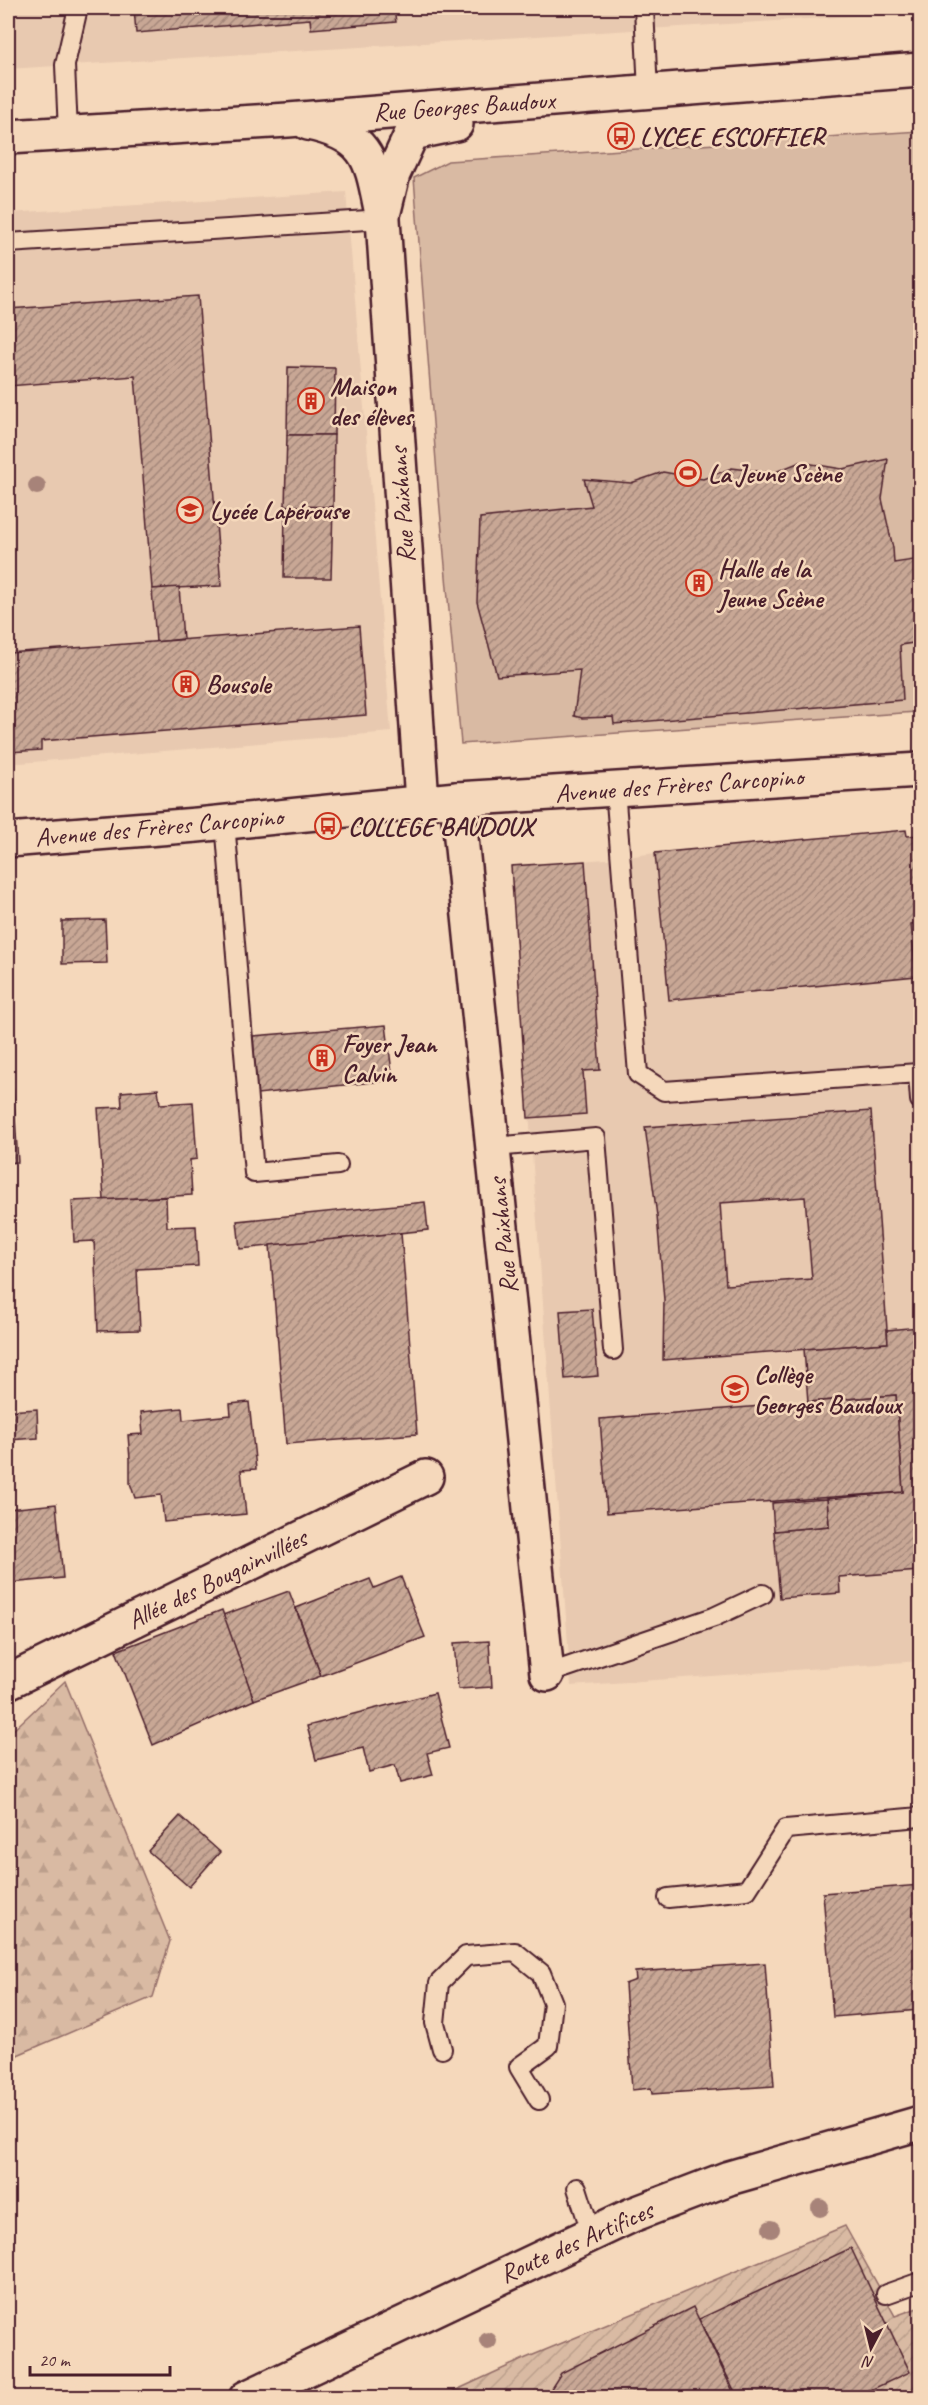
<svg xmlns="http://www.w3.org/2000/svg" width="928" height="2405" viewBox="0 0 928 2405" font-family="Caveat,sans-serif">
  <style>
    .built { fill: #e8c9b0 }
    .grass { fill: #d9baa3; stroke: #926c67; stroke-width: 1.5 }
    .forest { fill: url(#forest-firs); stroke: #926c67; stroke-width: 1.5 }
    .garden { fill: url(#garden-furrows); stroke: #926c67; stroke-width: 1.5 }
    .building { fill: url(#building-hatch); stroke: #4a1f2b; stroke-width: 1.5; fill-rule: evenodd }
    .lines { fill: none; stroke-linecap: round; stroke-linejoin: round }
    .service-casing { stroke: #4a1f2b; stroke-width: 22 }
    .minor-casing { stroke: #4a1f2b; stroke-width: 38 }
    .tertiary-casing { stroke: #4a1f2b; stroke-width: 38 }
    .service { stroke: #f5d8bb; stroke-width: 18 }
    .minor { stroke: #f5d8bb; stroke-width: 33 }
    .tertiary { stroke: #f5d8bb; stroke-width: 33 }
    .tree { fill: #a78379 }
    .labels { text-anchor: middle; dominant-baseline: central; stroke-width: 5; stroke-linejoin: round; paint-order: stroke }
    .street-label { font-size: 26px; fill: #4a1f2b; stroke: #f5d8bb }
    .poi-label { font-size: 26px; font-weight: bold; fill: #4a1f2b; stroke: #f5d8bb; text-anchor: start }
  </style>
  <defs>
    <pattern id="forest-firs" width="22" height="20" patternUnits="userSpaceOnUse" patternTransform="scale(1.5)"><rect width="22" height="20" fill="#d9baa3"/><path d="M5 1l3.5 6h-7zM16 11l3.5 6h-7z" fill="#bc9f8c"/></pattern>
    <pattern id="garden-furrows" width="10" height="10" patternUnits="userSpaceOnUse" patternTransform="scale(1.5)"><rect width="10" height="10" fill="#d9baa3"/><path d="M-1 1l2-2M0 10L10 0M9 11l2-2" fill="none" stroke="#bc9f8c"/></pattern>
    <pattern id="building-hatch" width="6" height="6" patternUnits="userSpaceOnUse" patternTransform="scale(1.5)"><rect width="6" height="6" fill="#c8a795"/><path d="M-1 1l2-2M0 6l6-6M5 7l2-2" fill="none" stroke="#a4877a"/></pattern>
  </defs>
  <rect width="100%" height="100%" fill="#f5d8bb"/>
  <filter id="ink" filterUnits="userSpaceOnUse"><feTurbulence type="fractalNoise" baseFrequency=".0167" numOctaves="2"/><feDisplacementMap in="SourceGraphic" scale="12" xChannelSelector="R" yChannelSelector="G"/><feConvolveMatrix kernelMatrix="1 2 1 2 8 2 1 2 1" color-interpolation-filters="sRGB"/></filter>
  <g filter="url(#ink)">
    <!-- built -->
    <g class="built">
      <polygon points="8,8 920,8 920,12 8,69"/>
      <polygon points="346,192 391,732 8,764 8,213"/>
      <polygon points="906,830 907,836 920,835 920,1661 571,1686 511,866 620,858 655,853"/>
    </g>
    <!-- grass -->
    <polygon class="grass" points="920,131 920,693 915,694 916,712 461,744 438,487 414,178 448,161"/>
    <!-- forest -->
    <polygon class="forest" points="65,1681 170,1941 153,1997 8,2059 8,1735"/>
    <!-- garden -->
    <polygon class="garden" points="845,2226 895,2316 920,2307 920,2397 439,2398 526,2358"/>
    <!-- building -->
    <g class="building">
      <polygon points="134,8 403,8 394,8 396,22 311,29 310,19 136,33"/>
      <polygon points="198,296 221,586 152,589 135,376 8,386 8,309"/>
      <polygon points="288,367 335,368 334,435 287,435"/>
      <polygon points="287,435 334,435 333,507 285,506"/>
      <polygon points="888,459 882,499 893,548 894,563 920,559 920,642 900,645 903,700 614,724 613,717 582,718 574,716 580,670 497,676 477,602 480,518 592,506 584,479 631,483 663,472 703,479 732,468 773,473 800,462 842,469"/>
      <polygon points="285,506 333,507 331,578 284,578"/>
      <polygon points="179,587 183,639 156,642 152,589"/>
      <polygon points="359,626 366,715 41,741 41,750 8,752 8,653"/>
      <polygon points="906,830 907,836 920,835 920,923 911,924 916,976 669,1000 655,853"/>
      <polygon points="585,861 600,1070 583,1071 586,1114 528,1118 511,866"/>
      <polygon points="105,920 107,963 62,964 62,921"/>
      <polygon points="386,1025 393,1080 257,1094 253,1036"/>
      <polygon points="8,1089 13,1089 18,1162 8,1163"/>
      <polygon points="158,1089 160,1104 193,1102 197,1159 190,1160 192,1195 104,1200 98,1108 122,1107 121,1092"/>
      <path d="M871 1111 888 1343 663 1360 664 1300 657 1216 645 1127ZM805 1197 812 1279 726 1285 720 1203Z"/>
      <polygon points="166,1197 167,1227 196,1226 198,1266 137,1269 140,1330 98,1331 94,1241 74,1242 72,1201"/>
      <polygon points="425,1202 428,1230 240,1249 237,1221"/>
      <polygon points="401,1233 417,1434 286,1444 270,1245"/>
      <polygon points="592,1309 598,1376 565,1379 560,1311"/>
      <polygon points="919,1327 920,1571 839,1577 840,1593 780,1598 774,1531 829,1526 827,1499 903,1492 896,1395 808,1402 804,1349 888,1343 887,1330"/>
      <polygon points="896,1395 903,1492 607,1513 600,1419"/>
      <polygon points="249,1402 256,1469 241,1470 246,1514 164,1522 161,1495 135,1498 130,1483 130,1459 128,1435 143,1434 141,1412 182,1408 183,1420 231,1415 230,1404"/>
      <polygon points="37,1409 38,1438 8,1440 8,1411"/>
      <polygon points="827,1499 829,1526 774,1531 772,1503"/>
      <polygon points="56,1504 63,1578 10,1583 12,1600 8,1600 8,1509"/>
      <polygon points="401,1577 425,1637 321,1676 296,1608 370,1579 374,1588"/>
      <polygon points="289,1591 321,1676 254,1700 223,1615"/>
      <polygon points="222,1610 254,1700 153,1745 116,1651"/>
      <polygon points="489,1641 492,1687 458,1689 454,1643"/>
      <polygon points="435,1693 449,1748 427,1753 433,1775 400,1783 395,1765 369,1772 363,1748 316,1760 307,1726"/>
      <polygon points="180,1816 220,1852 189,1887 148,1851"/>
      <polygon points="920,1885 920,2010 833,2017 823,1893"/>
      <polygon points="765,1963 774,2086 652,2094 651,2088 632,2090 625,1984 636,1980 635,1972"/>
      <polygon points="851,2248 910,2372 853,2398 738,2398 699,2319"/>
      <polygon points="693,2307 736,2398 545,2398 561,2373"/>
    </g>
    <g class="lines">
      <defs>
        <g id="service">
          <polyline points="644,8 648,92"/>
          <polyline points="68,132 65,65 78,8"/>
          <polyline points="8,243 383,219"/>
          <polyline points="615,789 638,1074 664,1091 918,1073 920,1100"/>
          <polyline points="225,822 254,1173 338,1165"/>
          <polyline points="494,1147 596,1138 613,1350"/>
          <polyline points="547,1674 714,1617 763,1594"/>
          <polyline points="668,1898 747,1890 786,1829 920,1817"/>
          <polyline points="442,2049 435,2023 439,1983 466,1956 515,1952 541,1973 553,2003 548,2046 519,2067 539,2100"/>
          <polyline points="577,2188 592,2235"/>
          <polyline points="886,2294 920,2282"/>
        </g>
        <g id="minor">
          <path d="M308 123C372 136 371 162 383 219L422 802"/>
          <polyline points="8,137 288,120 920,70"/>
          <polyline points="384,211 393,174 412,133 456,124"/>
          <polyline points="457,799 547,1674"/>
          <polyline points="8,840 197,825 457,799 920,770"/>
          <polyline points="8,1682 426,1477"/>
        </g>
        <polyline id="tertiary" points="246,2398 632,2215 729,2178 920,2123"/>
      </defs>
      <!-- service casing -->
      <use href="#service" class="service-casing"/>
      <!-- minor casing -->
      <use href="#minor" class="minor-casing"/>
      <!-- tertiary casing -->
      <use href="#tertiary" class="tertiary-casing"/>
      <!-- service -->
      <use href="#service" class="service"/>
      <!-- minor -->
      <use href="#minor" class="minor"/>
      <!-- tertiary -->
      <use href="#tertiary" class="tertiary"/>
    </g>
    <!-- trees -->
    <g class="tree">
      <circle cx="37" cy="486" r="9"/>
      <circle cx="820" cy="2208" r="9"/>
      <circle cx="771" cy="2229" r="9"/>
      <circle cx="488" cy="2341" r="9"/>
    </g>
  </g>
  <!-- icons -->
  <defs>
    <symbol id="bus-ring" viewBox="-11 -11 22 22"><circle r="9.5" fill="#f5d8bb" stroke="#c8321e" stroke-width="1.5"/><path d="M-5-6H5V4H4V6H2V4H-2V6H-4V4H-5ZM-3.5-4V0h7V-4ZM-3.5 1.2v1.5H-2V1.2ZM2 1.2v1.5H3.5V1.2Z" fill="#c8321e"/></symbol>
    <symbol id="building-ring" viewBox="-11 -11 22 22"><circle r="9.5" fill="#f5d8bb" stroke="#c8321e" stroke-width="1.5"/><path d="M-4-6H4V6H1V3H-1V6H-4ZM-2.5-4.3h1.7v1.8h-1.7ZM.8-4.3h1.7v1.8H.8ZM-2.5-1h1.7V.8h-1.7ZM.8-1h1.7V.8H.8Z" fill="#c8321e"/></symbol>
    <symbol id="stadium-ring" viewBox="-11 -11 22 22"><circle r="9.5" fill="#f5d8bb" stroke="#c8321e" stroke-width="1.5"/><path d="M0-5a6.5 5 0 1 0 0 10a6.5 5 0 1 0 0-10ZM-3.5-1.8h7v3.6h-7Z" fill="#c8321e"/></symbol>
    <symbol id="school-ring" viewBox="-11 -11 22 22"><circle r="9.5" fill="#f5d8bb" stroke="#c8321e" stroke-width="1.5"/><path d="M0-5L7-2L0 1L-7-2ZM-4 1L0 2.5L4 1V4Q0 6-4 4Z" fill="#c8321e"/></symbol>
  </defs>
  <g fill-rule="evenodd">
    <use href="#bus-ring" x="606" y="121" width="30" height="30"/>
    <use href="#building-ring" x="296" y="386" width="30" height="30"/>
    <use href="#stadium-ring" x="673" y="458" width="30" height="30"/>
    <use href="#school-ring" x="175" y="495" width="30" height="30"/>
    <use href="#building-ring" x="684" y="568" width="30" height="30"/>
    <use href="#building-ring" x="171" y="669" width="30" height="30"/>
    <use href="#bus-ring" x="313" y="811" width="30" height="30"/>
    <use href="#building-ring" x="307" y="1043" width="30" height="30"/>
    <use href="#school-ring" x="720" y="1374" width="30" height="30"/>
  </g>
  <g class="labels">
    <!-- street labels -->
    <g class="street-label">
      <text transform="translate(464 106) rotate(-4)">Rue Georges Baudoux</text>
      <text transform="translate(402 505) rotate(-94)">Rue Paixhans</text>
      <text transform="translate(679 785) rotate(-4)">Avenue des Frères Carcopino</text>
      <text transform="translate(159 827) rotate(-5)">Avenue des Frères Carcopino</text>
      <text transform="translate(503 1236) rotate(-96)">Rue Paixhans</text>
      <text transform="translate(217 1579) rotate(-26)">Allée des Bougainvillées</text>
      <text transform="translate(576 2242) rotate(-24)">Route des Artifices</text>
    </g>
    <!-- poi labels -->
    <g class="poi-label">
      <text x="640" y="136">LYCEE ESCOFFIER</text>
      <text x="330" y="386">Maison<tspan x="330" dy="30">des élèves</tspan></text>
      <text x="708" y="473">La Jeune Scène</text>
      <text x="210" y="510">Lycée Lapérouse</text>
      <text x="718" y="568">Halle de la<tspan x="718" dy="30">Jeune Scène</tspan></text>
      <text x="206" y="684">Bousole</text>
      <text x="348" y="826">COLLEGE BAUDOUX</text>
      <text x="342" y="1043">Foyer Jean<tspan x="342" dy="30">Calvin</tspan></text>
      <text x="754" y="1374">Collège<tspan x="754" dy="30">Georges Baudoux</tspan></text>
    </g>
  </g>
  <!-- margin -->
  <rect width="928" height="2405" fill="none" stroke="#f5d8bb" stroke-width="30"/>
  <rect x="15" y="15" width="898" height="2375" fill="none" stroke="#4a1f2b" stroke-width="2" filter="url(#ink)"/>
  <!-- north arrow -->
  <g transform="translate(871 2348) rotate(187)" stroke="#f5d8bb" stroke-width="4.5" paint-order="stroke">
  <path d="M0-4.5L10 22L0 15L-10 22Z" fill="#4a1f2b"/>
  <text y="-9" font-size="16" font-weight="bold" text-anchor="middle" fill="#4a1f2b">N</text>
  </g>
  <!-- scale -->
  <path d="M30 2366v9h140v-9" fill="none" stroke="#4a1f2b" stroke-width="3"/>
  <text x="39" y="2366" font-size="18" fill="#4a1f2b" stroke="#f5d8bb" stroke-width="4.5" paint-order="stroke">20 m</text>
</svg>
